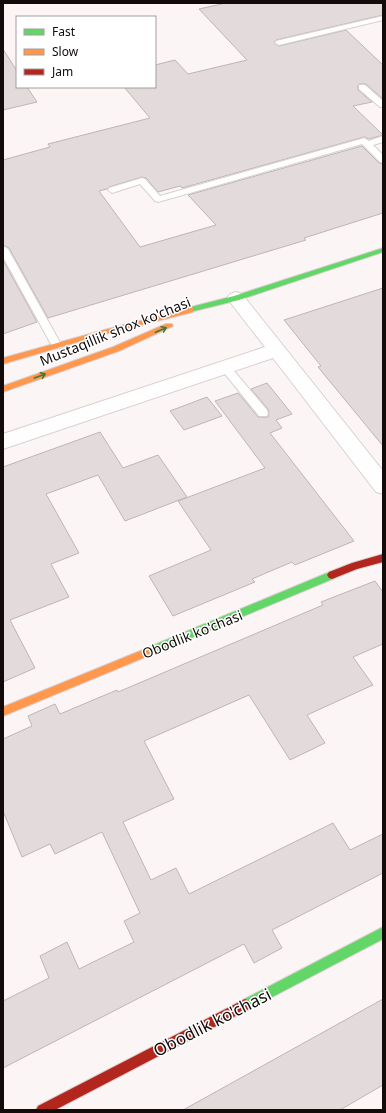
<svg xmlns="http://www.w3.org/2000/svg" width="386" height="1113" viewBox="0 0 386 1113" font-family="'Noto Sans',sans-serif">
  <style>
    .building { fill: #e3dadb; stroke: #bdb5b6 }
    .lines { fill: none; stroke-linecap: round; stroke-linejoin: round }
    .lane-casing { stroke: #d9d0d0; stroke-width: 2 }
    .street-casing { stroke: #d9d0d0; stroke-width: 2 }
    .fast-casing { stroke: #d9d0d0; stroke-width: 2 }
    .slow-casing { stroke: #d9d0d0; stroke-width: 2 }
    .jam-casing { stroke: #d9d0d0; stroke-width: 2 }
    .lane { fill: #fffefe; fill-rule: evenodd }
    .street { fill: #fffefe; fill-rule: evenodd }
    .fast { fill: #63d668; fill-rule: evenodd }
    .slow { fill: #ff974d; fill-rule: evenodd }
    .jam { fill: #b3261e; fill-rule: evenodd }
    .oneway { stroke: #3f7a3e }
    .labels { text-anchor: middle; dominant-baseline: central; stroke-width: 3; stroke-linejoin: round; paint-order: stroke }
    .street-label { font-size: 14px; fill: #130a0a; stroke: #fff }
    .near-street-label { font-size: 17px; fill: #130a0a; stroke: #fff }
  </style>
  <rect width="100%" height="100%" fill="#fcf5f6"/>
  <!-- building -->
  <g class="building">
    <polygon points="226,3 383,3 383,15 276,40 274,43 279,46 346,30 383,65 383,99 366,84 359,84 358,85 358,90 372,102 353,106 383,135 369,139 364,137 182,188 180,186 158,192 146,178 142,177 109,187 107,189 99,191 140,247 216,225 188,195 362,146 379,163 383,164 383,213 304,238 306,240 48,318 9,248 3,245 3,160 50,147 48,144 150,118 124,87 155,87 155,65 175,60 188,74 247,60 199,9"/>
    <polygon points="3,49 17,71 17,87 27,87 37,102 3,110"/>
    <polygon points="3,260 37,322 3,334"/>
    <polygon points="383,288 383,446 318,367 321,366 284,320"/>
    <polygon points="267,383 292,414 276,420 282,428 270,433 354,541 295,565 292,562 252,579 255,582 173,616 149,576 211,550 178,501 265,468 215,401 238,393 258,417 268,417 269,413 268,409 251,389"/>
    <polygon points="207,397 222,416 184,430 170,411"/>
    <polygon points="100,432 123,468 158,455 187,497 125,521 98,475 46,494 79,553 51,564 69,597 10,620 35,668 3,682 3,467"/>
    <polygon points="375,581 383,592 383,644 353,657 373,685 307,715 325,743 290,760 249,695 144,741 174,799 123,822 151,880 176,868 189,894 333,823 350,850 383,834 383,873 272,930 282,948 254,963 244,944 3,1068 3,1001 49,978 40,956 67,942 79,969 134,942 124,921 140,913 102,832 55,854 50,844 22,857 3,811 3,739 32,726 28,716 55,704 60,714 117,690 118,692 323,605 321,602"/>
    <polygon points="383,999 383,1085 340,1110 183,1110"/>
  </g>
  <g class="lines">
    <defs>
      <g id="lane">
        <polygon points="383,16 383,20 279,45 275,43 276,41"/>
        <polygon points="359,85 365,85 383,101 383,107 380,107 359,89"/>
        <polygon points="383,136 383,142 373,145 383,155 383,163 380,162 362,144 158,202 155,201 140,184 112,193 108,190 109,188 142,178 145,179 160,196 361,139 364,138 369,141"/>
        <polygon points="3,246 8,249 62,346 61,348 53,348 52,346 3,257"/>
        <polygon points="225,363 229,365 267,410 268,413 267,416 259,416 221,369 220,367 221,365"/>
      </g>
      <polygon id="street" points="236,292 242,294 383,471 383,494 376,492 273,358 3,449 3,434 265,347 227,298 230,294"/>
      <g id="fast">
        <polygon points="383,248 383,252 239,300 190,312 186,310 187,308 234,296"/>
        <polygon points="332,571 335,572 337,575 335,578 148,656 145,657 142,656 140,653 142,650"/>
        <polygon points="383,927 383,939 249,1009 245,1011 241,1009 239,1005 241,1001"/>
      </g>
      <g id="slow">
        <polygon points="190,308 193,308 193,312 105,334 3,364 3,358 104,330"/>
        <polygon points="166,324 172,324 173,326 119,351 3,392 3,386 113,347"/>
        <polygon points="145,649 148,650 150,653 148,656 3,716 3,707"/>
      </g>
      <g id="jam">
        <polygon points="383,554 383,562 357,569 332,579 329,578 327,575 329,572 352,563"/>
        <polygon points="245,999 249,1001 251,1005 249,1009 55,1110 36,1110 38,1106"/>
      </g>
    </defs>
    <!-- lane casing -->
    <use href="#lane" class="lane-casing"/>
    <!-- street casing -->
    <use href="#street" class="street-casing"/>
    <!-- fast casing -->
    <use href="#fast" class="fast-casing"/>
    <!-- slow casing -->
    <use href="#slow" class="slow-casing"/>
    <!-- jam casing -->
    <use href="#jam" class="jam-casing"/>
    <!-- lane -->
    <use href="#lane" class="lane"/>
    <!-- street -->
    <use href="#street" class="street"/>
    <!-- fast -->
    <use href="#fast" class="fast"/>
    <!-- slow -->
    <use href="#slow" class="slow"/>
    <!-- jam -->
    <use href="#jam" class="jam"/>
  </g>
  <!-- one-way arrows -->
  <defs><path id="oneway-shaft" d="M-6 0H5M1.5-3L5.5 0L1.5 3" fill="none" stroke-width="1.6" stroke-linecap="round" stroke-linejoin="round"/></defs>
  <g class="oneway">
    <use href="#oneway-shaft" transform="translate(161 330) rotate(-23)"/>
    <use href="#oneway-shaft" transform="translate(40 376) rotate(-20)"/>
  </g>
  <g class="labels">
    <!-- street labels -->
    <g class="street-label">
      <text transform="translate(115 331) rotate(-22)">Mustaqillik shox ko'chasi</text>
      <text transform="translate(192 634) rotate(-22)">Obodlik ko'chasi</text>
    </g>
    <!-- near-street labels -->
    <g class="near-street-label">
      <text transform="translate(212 1022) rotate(-27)">Obodlik ko'chasi</text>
    </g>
  </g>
  <!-- border -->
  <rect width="386" height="1113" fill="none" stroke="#130a0a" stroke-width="8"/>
  <!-- legend -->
  <rect x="16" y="16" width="140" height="72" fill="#ffffff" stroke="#a19d9d"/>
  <rect x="24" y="29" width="20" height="6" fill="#63d668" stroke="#a19d9d"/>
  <text x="52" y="36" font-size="12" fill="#130a0a">Fast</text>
  <rect x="24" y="49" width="20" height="6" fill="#ff974d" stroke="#a19d9d"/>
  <text x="52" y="56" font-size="12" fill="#130a0a">Slow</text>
  <rect x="24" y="69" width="20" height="6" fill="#b3261e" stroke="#a19d9d"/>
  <text x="52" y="76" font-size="12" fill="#130a0a">Jam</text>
</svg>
